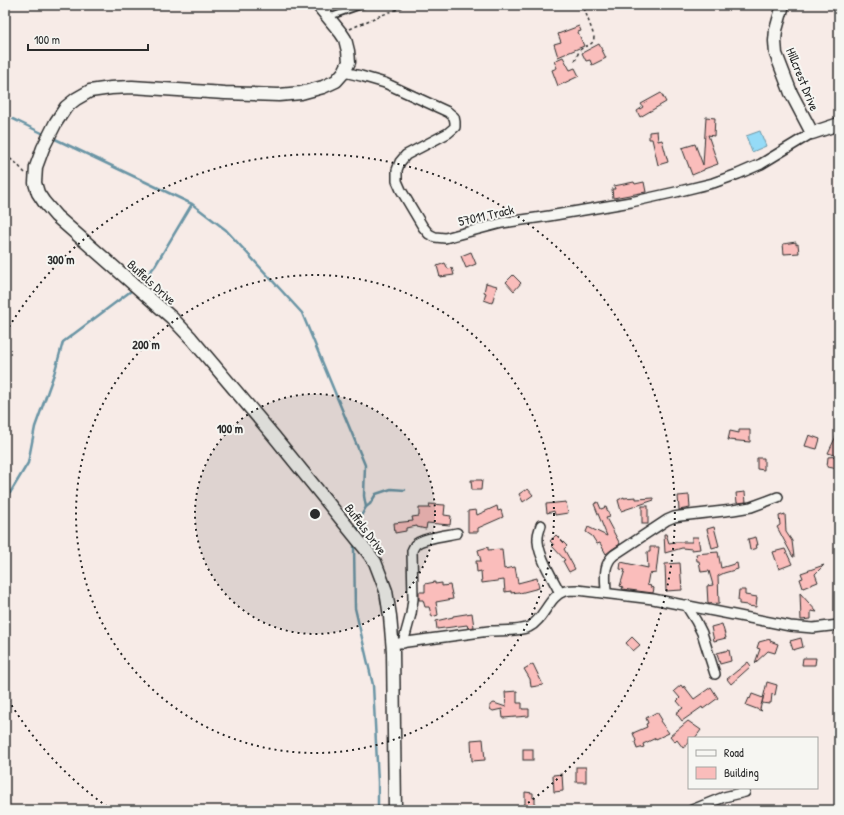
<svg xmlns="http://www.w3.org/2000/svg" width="844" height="815" viewBox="0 0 844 815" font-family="'Patrick Hand',sans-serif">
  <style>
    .water { fill: #95dbf7; stroke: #6b95a5 }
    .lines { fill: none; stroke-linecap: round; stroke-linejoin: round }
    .stream { stroke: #6b95a5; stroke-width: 2.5 }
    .building { fill: #fabdbb; stroke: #2b2b2b }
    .lane-casing { stroke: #2b2b2b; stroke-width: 8 }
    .street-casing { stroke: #2b2b2b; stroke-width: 12 }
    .secondary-casing { stroke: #2b2b2b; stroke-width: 15 }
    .path { stroke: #2b2b2b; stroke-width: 1.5; stroke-dasharray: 3 3; stroke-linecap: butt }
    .lane { stroke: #f6f6f2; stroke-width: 4.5 }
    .street { stroke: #f6f6f2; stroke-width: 9 }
    .secondary { stroke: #f6f6f2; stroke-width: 12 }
    .ring { fill: none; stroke: #2b2b2b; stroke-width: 2; stroke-dasharray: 2 4 }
    .labels { text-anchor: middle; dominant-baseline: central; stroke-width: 4; stroke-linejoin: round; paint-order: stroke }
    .street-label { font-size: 13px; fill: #2b2b2b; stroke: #f6f6f2 }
    .centre { fill: #2b2b2b; stroke: #f6f6f2; stroke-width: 2 }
    .ring-label { font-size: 12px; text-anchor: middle; font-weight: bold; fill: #2b2b2b; stroke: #f6f6f2; stroke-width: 4; stroke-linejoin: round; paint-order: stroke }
  </style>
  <rect width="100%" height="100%" fill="#f7ebe7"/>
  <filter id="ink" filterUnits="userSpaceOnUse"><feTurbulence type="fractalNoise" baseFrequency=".025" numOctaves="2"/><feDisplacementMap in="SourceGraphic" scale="8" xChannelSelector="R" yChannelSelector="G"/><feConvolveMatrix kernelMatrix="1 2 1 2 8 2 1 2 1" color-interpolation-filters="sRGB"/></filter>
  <g filter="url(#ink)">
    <!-- water -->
    <polygon class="water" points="760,131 766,146 752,152 746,136"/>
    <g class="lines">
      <!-- stream -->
      <g class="stream">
        <polyline points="5,106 7,108"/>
        <polyline points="13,119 46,135"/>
        <polyline points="53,138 192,204 226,230 302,313 365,465 364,496 366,507 361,516 357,532"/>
        <polyline points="143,280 155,266 192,204"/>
        <polyline points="10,493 28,463 35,427 54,374 63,342 131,291"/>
        <polyline points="366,507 370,504 376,494 391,489 405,490"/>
        <polyline points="355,543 354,546 355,608 373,685 378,782 378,810"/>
      </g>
    </g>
    <!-- building -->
    <g class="building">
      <polygon points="579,26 581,31 578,32 584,46 558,57 554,44 561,42 558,34"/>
      <polygon points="599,44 606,58 592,65 590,60 586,61 582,53"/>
      <polygon points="563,57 570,70 575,68 579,76 558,86 552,70 557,68 554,61"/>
      <polygon points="661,93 666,102 640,117 637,111 643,107 641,104"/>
      <polygon points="706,117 715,118 714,136 708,135 718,164 704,169 704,170 692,175 682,148 695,144 703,165"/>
      <polygon points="657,131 658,141 662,140 668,162 658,165 652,139 649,139 649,132"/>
      <polygon points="634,182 635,184 644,182 646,192 613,198 612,189 615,189 614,186"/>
      <polygon points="796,242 796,245 798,244 799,253 784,254 783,244"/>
      <polygon points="471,252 476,264 466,268 461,256"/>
      <polygon points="445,263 448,269 452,268 454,275 440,277 437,266"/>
      <polygon points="513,275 521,283 514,291 506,282"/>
      <polygon points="486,283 497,286 492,303 484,300 486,293 484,292"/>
      <polygon points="739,430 750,430 750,442 728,440 730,431 739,433"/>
      <polygon points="839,430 839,469 827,467 828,457 838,456 828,453"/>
      <polygon points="809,435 820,439 817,449 805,446"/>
      <polygon points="757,458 764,458 764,470 757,469"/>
      <polygon points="471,480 482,480 481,490 472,490"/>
      <polygon points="528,489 533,495 523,502 519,494 525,490 525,491"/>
      <polygon points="745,492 746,502 737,503 736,493"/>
      <polygon points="689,495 690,508 679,510 678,496"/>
      <polygon points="624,497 624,498 636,497 636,499 654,498 654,500 621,511 618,500"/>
      <polygon points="566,502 568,513 555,515 554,511 547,513 546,504"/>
      <polygon points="598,502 601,509 606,507 610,517 606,518 620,544 611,550 606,554 600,543 597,544 592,536 586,532 588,527 607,536 594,504"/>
      <polygon points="429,504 445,505 444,515 451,516 450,525 427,523 426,529 417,527 417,526 406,528 406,531 395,533 394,523 413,521 412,517 419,516 419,508 430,508"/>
      <polygon points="497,506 498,511 501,510 503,517 478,528 478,532 468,532 468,511 476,510 477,515"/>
      <rect x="642" y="506" width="6" height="18"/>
      <polygon points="785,514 786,532 792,541 794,557 793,557 777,527 780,525 779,516"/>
      <polygon points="714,527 719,546 712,548 707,529"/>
      <polygon points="664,534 666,534 669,543 675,542 692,542 692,537 698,537 700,549 692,550 692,549 682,548 665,553"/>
      <polygon points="556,535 567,546 564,549 575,569 569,572 563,561 565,560 552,546 554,545 550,541"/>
      <polygon points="756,537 758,545 756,545 757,548 750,550 748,539"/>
      <polygon points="488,547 488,550 502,549 504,569 515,567 518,583 537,578 539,588 520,593 519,592 511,593 511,591 505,592 504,580 482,583 481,571 477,572 476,561 481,561 478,550"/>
      <polygon points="650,547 659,547 656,573 649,574 647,585 651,586 650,587 654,588 653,593 622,589 623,587 620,586 625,570 620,569 621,562 648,568 647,552 650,552"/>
      <polygon points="785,549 792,564 779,569 773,552"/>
      <polygon points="718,552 721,568 737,563 738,569 724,573 718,576 719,603 708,604 707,586 713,585 709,571 701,572 699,561 697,561 696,554"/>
      <polygon points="680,563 682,590 666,591 665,564"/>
      <polygon points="824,565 815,574 818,582 803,588 800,579 803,578 801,573"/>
      <polygon points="435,582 435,584 442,583 442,586 450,585 453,599 436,602 438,615 432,617 429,607 425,607 423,600 419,600 419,592 425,592 425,584"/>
      <polygon points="739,590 745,590 745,595 757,597 756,607 747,606 747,605 739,604 739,600 738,600"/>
      <polygon points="800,593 817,612 811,611 811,619 801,620"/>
      <polygon points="472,613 474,627 468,628 467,625 437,629 436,621 453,617 453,616"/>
      <polygon points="722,624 726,638 714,641 711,627"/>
      <polygon points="632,637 640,645 633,651 626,643"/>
      <polygon points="801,638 803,647 793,650 790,641"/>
      <polygon points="770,639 770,641 778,644 775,653 768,651 755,663 760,649 757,648 759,642"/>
      <polygon points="729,650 731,661 720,664 717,653"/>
      <polygon points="803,658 816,658 815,665 802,665"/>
      <polygon points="748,662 751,666 731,684 727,679"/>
      <polygon points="533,664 543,685 531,687 530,679 524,669"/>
      <polygon points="767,682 777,685 775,695 772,694 771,703 769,703 769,704 762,703"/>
      <polygon points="681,685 683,688 684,686 694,699 711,687 718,698 703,709 702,707 682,721 676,713 683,708 677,701 680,698 674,691"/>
      <polygon points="517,691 517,703 522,703 522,709 529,709 529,716 503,718 502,709 493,711 490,709 490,705 494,703 506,707 505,692"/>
      <polygon points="752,694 763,698 760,709 762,711 746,705 749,698 750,699"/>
      <polygon points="657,712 662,720 660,721 669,733 656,739 656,738 643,744 644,747 637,749 635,742 636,741 633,733 647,727 646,724 648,723 646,718"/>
      <polygon points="688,721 701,730 695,738 689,738 689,743 683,748 677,740 675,742 670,736"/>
      <polygon points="483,739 485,760 472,761 471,740"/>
      <rect x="523" y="749" width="10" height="11"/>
      <rect x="576" y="767" width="10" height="15"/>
      <polygon points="562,774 563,791 554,792 553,775"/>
      <polygon points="525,792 533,793 533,798 535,798 535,810 525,810"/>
    </g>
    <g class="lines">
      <defs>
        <polyline id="lane" points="329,17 363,5"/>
        <g id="street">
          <polyline points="344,72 361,76 385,83 448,112 454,117 455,122 455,127 448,133 406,155 400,162 397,170 397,181 401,190 423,227 429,234 435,237 445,238 456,235 502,223 549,216 631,202 676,192 713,183 738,174 761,164 812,133"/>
          <path d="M541 525C540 529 538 533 538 537 536 552 553 579 560 593"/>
          <path d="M606 593C606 580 602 565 614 555L667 520 674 517 680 516 733 510 751 507 778 497"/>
          <polyline points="686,605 696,621 702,633 715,674"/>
          <path d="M403 643 411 614 413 599 412 551C413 548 414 547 415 545 421 538 448 535 457 533"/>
          <path d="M392 644C424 640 457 635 489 631 502 630 517 632 529 627 544 620 549 595 565 591 569 590 573 590 577 590L653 599 790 626 813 628 839 625"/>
          <polyline points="692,810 724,797 745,792"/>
        </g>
        <g id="secondary">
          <polyline points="318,5 341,33 345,39 348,51 349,62 344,72 336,81 323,87 301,93 279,95 225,93 132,87 111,88 90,91 76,99 66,107 56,122 43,148 36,167 35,183 38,193 44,202 56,216 172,318 191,338 273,435 367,551 375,562 380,575 386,591 390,616 393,651 395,810"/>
          <polyline points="783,5 776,30 775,41 776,54 791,93 812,133 839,124"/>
        </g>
      </defs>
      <!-- lane casing -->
      <use href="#lane" class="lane-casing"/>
      <!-- street casing -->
      <use href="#street" class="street-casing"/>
      <!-- secondary casing -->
      <use href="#secondary" class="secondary-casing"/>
      <!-- path -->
      <g class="path">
        <polyline points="350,29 374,18 409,5"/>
        <path d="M575 61C577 57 578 52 581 49 588 44 594 46 594 36L583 5"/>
        <polyline points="5,155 16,163 25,173"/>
      </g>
      <!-- lane -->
      <use href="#lane" class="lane"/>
      <!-- street -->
      <use href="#street" class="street"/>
      <!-- secondary -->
      <use href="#secondary" class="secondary"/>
    </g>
  </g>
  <!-- distance rings -->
  <circle cx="315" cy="514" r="120" fill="#2b2b2b" fill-opacity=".12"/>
  <g class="ring">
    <circle cx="315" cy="514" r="120"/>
    <circle cx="315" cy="514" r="239"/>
    <path d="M112 810A359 359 0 0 1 6 696M6 332A359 359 0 1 1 518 810"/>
  </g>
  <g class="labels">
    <!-- street labels -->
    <g class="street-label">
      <text transform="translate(803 79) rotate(68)">Hillcrest Drive</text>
      <text transform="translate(486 215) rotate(-13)">57011 Track</text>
      <text transform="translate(152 282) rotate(42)">Buffels Drive</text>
      <text transform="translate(366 529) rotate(53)">Buffels Drive</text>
    </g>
  </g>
  <circle cx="315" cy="514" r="6" class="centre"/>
  <g class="ring-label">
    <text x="61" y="264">300 m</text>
    <text x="146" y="349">200 m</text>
    <text x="230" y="433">100 m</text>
  </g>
  <!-- margin -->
  <rect width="844" height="815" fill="none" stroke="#f6f6f2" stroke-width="20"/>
  <rect x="10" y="10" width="824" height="795" fill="none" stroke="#2b2b2b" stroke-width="1.5" filter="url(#ink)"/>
  <!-- legend -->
  <rect x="688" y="737" width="130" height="52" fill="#f6f6f2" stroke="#a5a5a2"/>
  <rect x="696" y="750" width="20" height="6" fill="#f6f6f2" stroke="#a5a5a2"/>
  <text x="724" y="757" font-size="12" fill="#2b2b2b">Road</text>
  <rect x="696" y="767" width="20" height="12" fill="#fabdbb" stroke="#a5a5a2"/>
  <text x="724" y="777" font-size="12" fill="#2b2b2b">Building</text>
  <!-- scale -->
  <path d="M28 44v6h120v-6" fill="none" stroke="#2b2b2b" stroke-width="2"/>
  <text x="34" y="44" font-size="12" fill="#2b2b2b" stroke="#f6f6f2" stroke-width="3" paint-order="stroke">100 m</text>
</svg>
